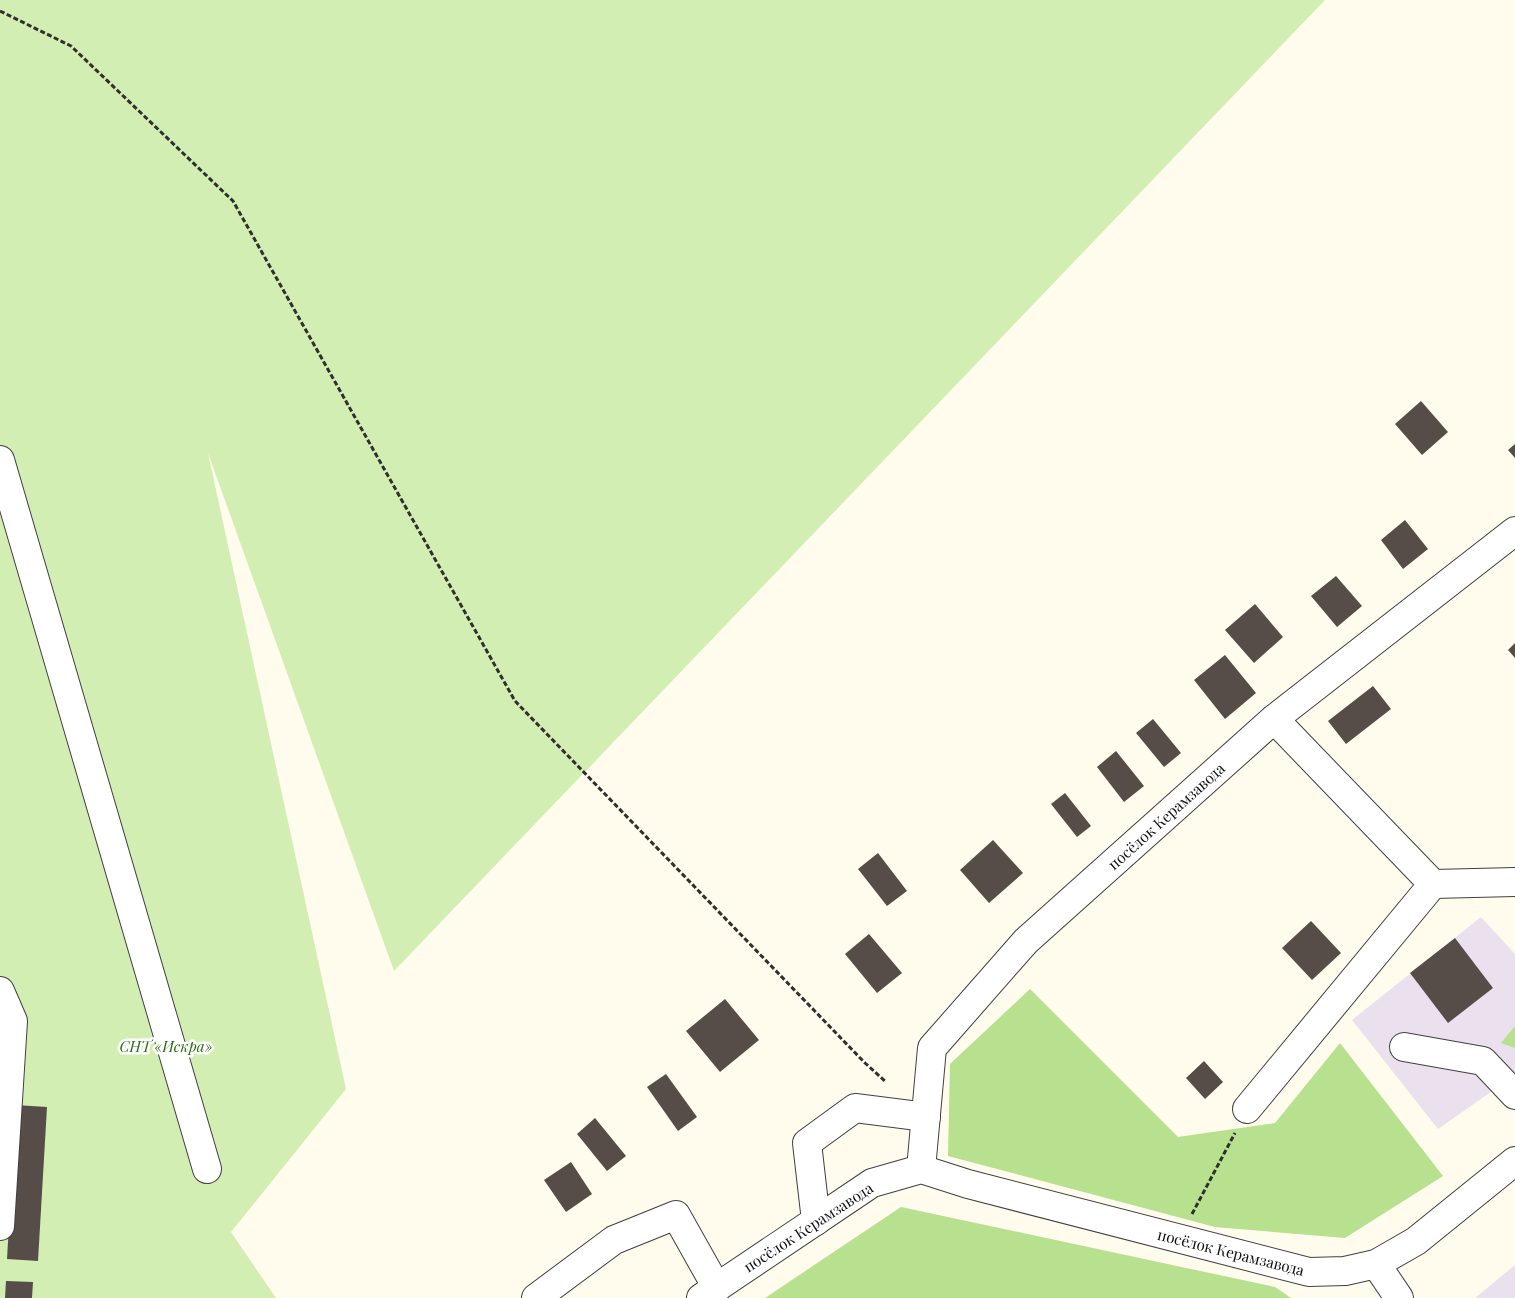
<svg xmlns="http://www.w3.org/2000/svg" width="1515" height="1298" viewBox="0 0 1515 1298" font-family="'Playfair Display',serif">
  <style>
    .industrial { fill: #ebe0ed }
    .green { fill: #d3eeb2 }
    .forest { fill: #b7e08f }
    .building { fill: #574d48 }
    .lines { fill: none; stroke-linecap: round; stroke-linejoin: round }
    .minor-casing { stroke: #404040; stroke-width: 30 }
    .path { stroke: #2f2f2f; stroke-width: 3; stroke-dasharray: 5 2.5; stroke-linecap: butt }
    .minor { stroke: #fff; stroke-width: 28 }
    .labels { text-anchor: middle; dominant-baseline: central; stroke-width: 5; stroke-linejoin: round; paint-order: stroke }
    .street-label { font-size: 15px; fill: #0d0d0d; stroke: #fff }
    .park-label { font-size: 15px; font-style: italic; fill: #2b6b16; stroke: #fff }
  </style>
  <rect width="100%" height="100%" fill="#fffbed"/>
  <!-- industrial -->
  <g class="industrial">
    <polygon points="1481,917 1515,954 1515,1075 1438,1129 1352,1020"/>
    <polygon points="1515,1265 1515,1298 1475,1298"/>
  </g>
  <!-- green -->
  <polygon class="green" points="0,0 1325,0 394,971 208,453 346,1089 231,1232 276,1298 0,1298"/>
  <!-- forest -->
  <g class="forest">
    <polygon points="1030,989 1178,1137 1275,1123 1340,1043 1443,1176 1345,1238 1215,1227 948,1156 950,1064"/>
    <polygon points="1515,1026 1515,1048 1501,1043"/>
    <polygon points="901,1207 1275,1287 1291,1298 765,1298"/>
  </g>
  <!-- building -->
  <g class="building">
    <polygon points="1421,401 1448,432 1422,455 1395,424"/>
    <polygon points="1515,444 1515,458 1508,450"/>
    <polygon points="1405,520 1428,549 1403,569 1381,540"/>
    <polygon points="1336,576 1362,606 1337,627 1311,596"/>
    <polygon points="1255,604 1283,637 1254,663 1225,630"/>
    <polygon points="1515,643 1515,658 1508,650"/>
    <polygon points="1225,655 1256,693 1225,719 1194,680"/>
    <polygon points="1373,686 1391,709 1346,744 1328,721"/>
    <polygon points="1153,719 1181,753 1164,767 1136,733"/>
    <polygon points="1116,751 1144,786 1124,802 1097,767"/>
    <polygon points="1065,793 1091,826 1077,837 1051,804"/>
    <polygon points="993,840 1023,873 989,903 960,870"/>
    <polygon points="878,853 907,891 887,906 858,869"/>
    <polygon points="1311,921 1341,953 1312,980 1282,948"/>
    <polygon points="869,934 902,973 877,993 845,954"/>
    <polygon points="1455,938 1493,988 1448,1023 1410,973"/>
    <polygon points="725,999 759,1040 720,1072 686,1031"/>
    <polygon points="1204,1061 1223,1082 1205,1099 1186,1078"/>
    <polygon points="666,1074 697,1117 678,1131 647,1087"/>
    <polygon points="16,1105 47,1107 38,1261 7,1259"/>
    <polygon points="595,1118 626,1156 607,1171 577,1134"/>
    <polygon points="571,1162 592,1194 566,1212 544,1180"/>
    <polygon points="6,1281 33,1282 32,1298 5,1298"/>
  </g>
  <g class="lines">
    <defs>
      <g id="minor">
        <polyline points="0,460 207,1169"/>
        <polyline points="1274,719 1433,884 1515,882"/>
        <polyline points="0,991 13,1021 0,1226"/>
        <polyline points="1404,1047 1483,1061 1515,1095"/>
        <polyline points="1247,1109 1433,884"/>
        <polyline points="921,1169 932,1048 1026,941 1274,719 1515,531"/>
        <polyline points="816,1221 807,1143 855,1108 926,1117"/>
        <polyline points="1376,1264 1399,1298"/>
        <polyline points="536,1298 614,1240 676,1215 717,1288"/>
        <polyline points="701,1298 872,1183 921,1169 968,1184 1309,1272 1345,1271 1376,1264 1416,1241 1515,1161"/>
      </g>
    </defs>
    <!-- minor casing -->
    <use href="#minor" class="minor-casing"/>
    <!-- path -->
    <g class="path">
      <polyline points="0,11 71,46 233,201 515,701 865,1063 886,1082"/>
      <polyline points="1192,1214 1235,1133"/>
    </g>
    <!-- minor -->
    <use href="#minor" class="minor"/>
  </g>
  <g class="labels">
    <!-- street labels -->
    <g class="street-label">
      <text transform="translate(1166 816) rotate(-42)">посёлок Керамзавода</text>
      <text transform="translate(808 1227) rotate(-33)">посёлок Керамзавода</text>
      <text transform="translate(1231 1252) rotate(14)">посёлок Керамзавода</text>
    </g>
    <!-- park labels -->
    <g class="park-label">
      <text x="166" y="1046">СНТ «Искра»</text>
    </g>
  </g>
</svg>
